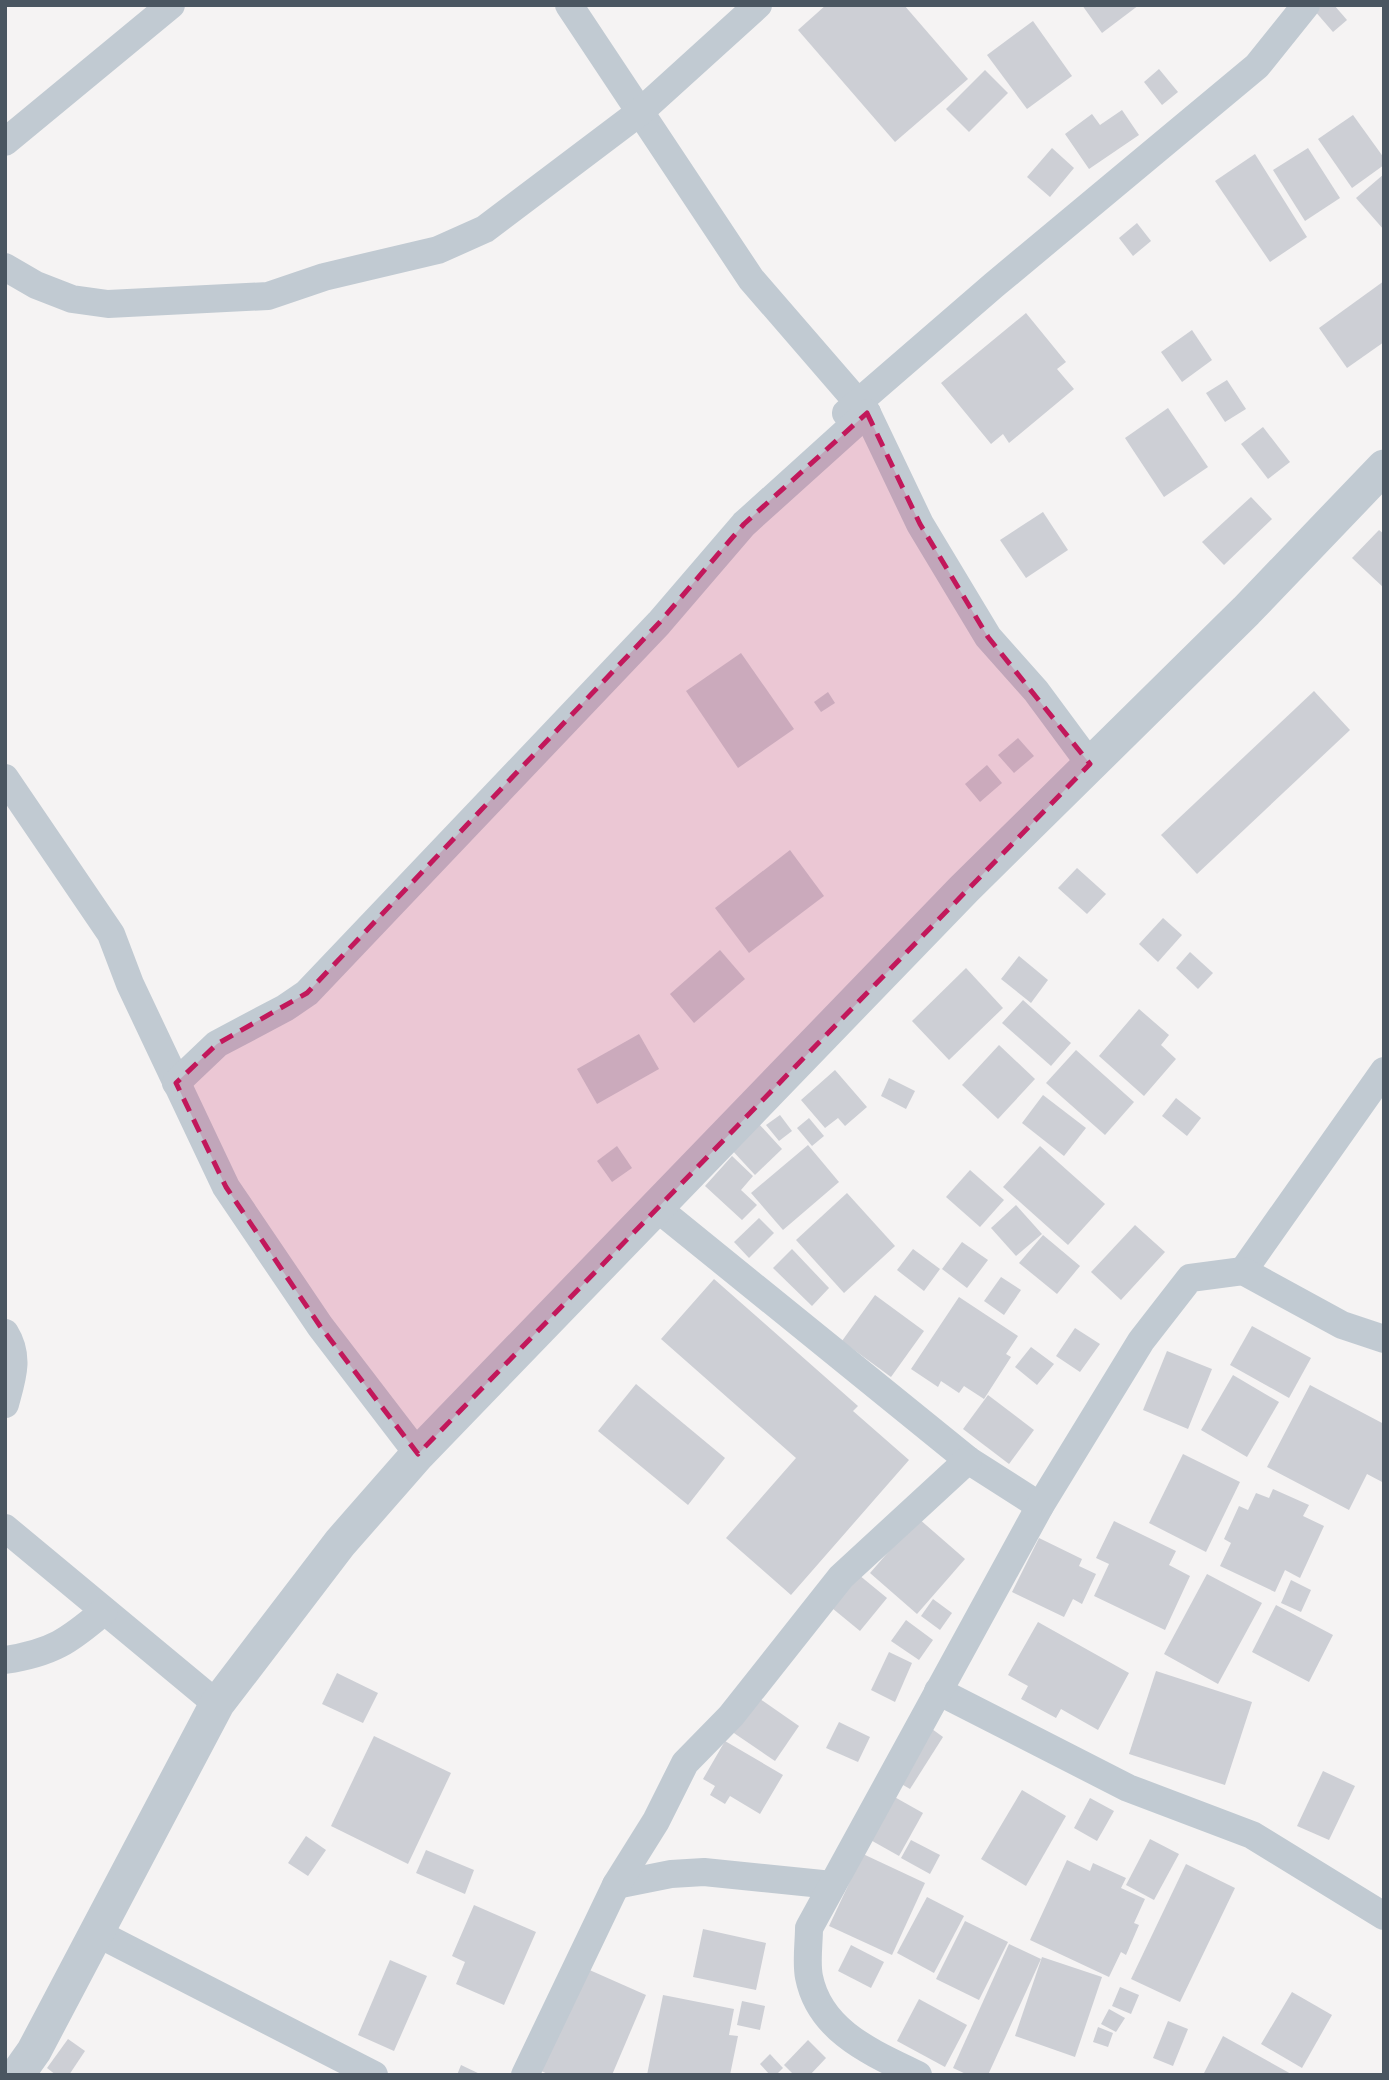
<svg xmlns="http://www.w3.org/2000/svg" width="1389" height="2080" viewBox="0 0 1389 2080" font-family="'Varela Round',sans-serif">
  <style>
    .building { fill: #cdcfd5 }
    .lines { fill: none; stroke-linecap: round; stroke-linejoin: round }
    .minor { stroke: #c1cad2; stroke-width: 28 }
    .tertiary { stroke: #c1cad2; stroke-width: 35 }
    .marked { fill: #c2185b; fill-opacity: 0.2; stroke: #c2185b; stroke-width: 5; stroke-dasharray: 14 9; stroke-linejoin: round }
  </style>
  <rect width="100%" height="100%" fill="#f5f3f3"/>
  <!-- building -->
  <g class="building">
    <polygon points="826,5 904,5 968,79 895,142 798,30"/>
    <polygon points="1082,5 1139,5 1102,33"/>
    <polygon points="1320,5 1334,5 1347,20 1333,32 1314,10"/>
    <polygon points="1033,21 1072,76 1027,109 987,55"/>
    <polygon points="1159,69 1178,92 1162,105 1144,82"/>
    <polygon points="985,70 1008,93 969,132 946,109"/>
    <polygon points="1122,110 1139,135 1089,169 1065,134 1092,114 1100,125"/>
    <polygon points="1353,115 1384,158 1384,165 1352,188 1318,139"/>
    <polygon points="1052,148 1074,168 1050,197 1027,177"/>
    <polygon points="1308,148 1340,198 1305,221 1273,170"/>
    <polygon points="1255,154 1307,237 1270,262 1215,181"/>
    <polygon points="1384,174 1384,230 1356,198"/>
    <polygon points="1137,223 1151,241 1133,256 1119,238"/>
    <polygon points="1384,281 1384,342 1347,368 1319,328"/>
    <polygon points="1026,313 1066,362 1057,369 1074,389 1009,443 1003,434 991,444 941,383"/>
    <polygon points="1192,330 1212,360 1182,382 1161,352"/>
    <polygon points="1227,380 1246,409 1225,422 1206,393"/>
    <polygon points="1168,408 1208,467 1164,497 1125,438"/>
    <polygon points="1263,427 1290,462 1268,479 1241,444"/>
    <polygon points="1251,497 1272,519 1224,565 1202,542"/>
    <polygon points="1043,512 1068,550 1026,578 1000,540"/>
    <polygon points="1379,530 1384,534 1384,588 1352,558"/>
    <polygon points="741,653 794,729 738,768 686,691"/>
    <polygon points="1314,691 1350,730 1197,874 1161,835"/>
    <polygon points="828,692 835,703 821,712 814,702"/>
    <polygon points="1018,738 1034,756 1014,773 998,755"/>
    <polygon points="987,765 1002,783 980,802 965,784"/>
    <polygon points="790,850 824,896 749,953 715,908"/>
    <polygon points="1077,868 1106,894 1087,914 1058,888"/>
    <polygon points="1163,918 1182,935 1158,962 1139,944"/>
    <polygon points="720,950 745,979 694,1023 670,994"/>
    <polygon points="1190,952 1213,973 1198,989 1176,968"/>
    <polygon points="1019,956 1048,980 1031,1003 1001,979"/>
    <polygon points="966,968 1003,1008 949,1060 912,1021"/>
    <polygon points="1023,1000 1071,1043 1051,1066 1002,1023"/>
    <polygon points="1139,1009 1169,1035 1161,1045 1176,1059 1144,1096 1099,1056"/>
    <polygon points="639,1034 659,1069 597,1104 577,1069"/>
    <polygon points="999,1045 1035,1079 998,1119 962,1085"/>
    <polygon points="1076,1050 1134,1102 1105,1135 1046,1083"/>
    <polygon points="835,1070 867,1107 845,1126 838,1118 825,1128 801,1100"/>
    <polygon points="889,1078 915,1091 906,1109 881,1096"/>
    <polygon points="1043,1095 1086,1128 1064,1156 1022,1123"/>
    <polygon points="1176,1098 1201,1118 1187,1136 1162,1116"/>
    <polygon points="780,1115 792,1131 779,1141 766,1125"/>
    <polygon points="809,1118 824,1136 812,1146 797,1128"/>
    <polygon points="758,1123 782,1149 755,1175 730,1148"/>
    <polygon points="808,1145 839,1182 783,1230 751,1193"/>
    <polygon points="617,1146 632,1168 612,1182 597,1161"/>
    <polygon points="1040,1146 1105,1204 1068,1245 1003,1187"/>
    <polygon points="732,1156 753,1176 741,1190 757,1205 742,1220 705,1186"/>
    <polygon points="970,1170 1004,1200 980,1227 946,1197"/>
    <polygon points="847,1193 895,1246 844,1293 796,1240"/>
    <polygon points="1016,1205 1042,1234 1016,1256 991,1228"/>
    <polygon points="759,1218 774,1233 749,1258 734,1242"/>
    <polygon points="1135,1225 1165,1252 1121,1300 1091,1272"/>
    <polygon points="1043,1235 1080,1266 1057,1294 1019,1263"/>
    <polygon points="962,1242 988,1260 967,1288 942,1269"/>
    <polygon points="792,1249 829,1288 812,1306 773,1268"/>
    <polygon points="913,1249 940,1269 924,1291 897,1270"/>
    <polygon points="1001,1277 1021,1290 1004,1315 984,1301"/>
    <polygon points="714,1279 858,1406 853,1411 909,1460 791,1595 726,1538 796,1458 661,1339"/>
    <polygon points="875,1295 924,1331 891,1377 842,1341"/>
    <polygon points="959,1297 1018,1336 1006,1354 1011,1357 984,1399 964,1386 959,1393 941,1381 938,1387 911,1369"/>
    <polygon points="1252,1326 1311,1358 1289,1398 1230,1365"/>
    <polygon points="1075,1328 1100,1344 1080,1372 1056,1356"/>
    <polygon points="1031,1347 1054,1364 1037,1385 1015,1367"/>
    <polygon points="1167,1351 1212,1369 1188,1429 1143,1410"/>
    <polygon points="1233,1375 1279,1402 1247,1457 1201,1430"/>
    <polygon points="636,1384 725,1458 688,1505 598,1431"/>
    <polygon points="1310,1385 1384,1424 1384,1483 1367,1474 1349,1510 1267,1467"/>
    <polygon points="988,1395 1034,1430 1009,1464 963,1429"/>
    <polygon points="1183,1454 1240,1482 1206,1552 1149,1523"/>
    <polygon points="1273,1489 1309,1505 1303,1516 1324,1526 1300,1578 1285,1570 1275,1592 1220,1566 1231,1543 1224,1539 1239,1506 1248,1510 1256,1493 1269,1498"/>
    <polygon points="918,1518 965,1559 917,1614 870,1573"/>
    <polygon points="1114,1521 1176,1551 1169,1565 1190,1576 1165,1630 1094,1596 1109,1564 1096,1558"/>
    <polygon points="1039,1538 1082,1559 1079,1566 1096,1574 1082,1604 1073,1599 1064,1617 1012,1592"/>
    <polygon points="1207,1574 1262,1603 1218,1684 1164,1654"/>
    <polygon points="859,1575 887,1598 860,1631 832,1608"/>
    <polygon points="1291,1580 1311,1590 1301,1612 1281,1603"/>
    <polygon points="933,1599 952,1613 940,1630 921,1616"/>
    <polygon points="1276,1605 1333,1635 1309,1682 1252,1652"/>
    <polygon points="906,1620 933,1640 919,1660 891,1641"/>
    <polygon points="1038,1622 1129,1673 1098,1730 1061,1709 1056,1718 1021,1699 1028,1686 1008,1675"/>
    <polygon points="889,1652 912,1663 895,1702 871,1690"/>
    <polygon points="1156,1671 1252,1702 1225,1785 1129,1754"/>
    <polygon points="337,1673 378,1693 363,1723 322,1704"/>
    <polygon points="753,1694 799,1726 775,1761 728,1729"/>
    <polygon points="839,1722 870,1737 858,1762 826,1748"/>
    <polygon points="932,1729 943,1737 910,1789 898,1782"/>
    <polygon points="374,1736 451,1773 408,1864 331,1826"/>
    <polygon points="725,1741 783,1775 760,1814 730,1796 725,1804 710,1795 715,1786 703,1779"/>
    <polygon points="1323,1771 1355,1786 1329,1840 1297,1826"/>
    <polygon points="1022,1790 1066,1816 1026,1886 981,1859"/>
    <polygon points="891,1795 923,1813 899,1856 867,1838"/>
    <polygon points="1090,1798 1114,1811 1097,1841 1074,1828"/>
    <polygon points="306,1836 326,1850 308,1876 288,1863"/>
    <polygon points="1150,1839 1179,1854 1154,1900 1126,1885"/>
    <polygon points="911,1840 940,1855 930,1874 901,1858"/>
    <polygon points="426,1850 474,1870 465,1894 416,1873"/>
    <polygon points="863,1854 925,1883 892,1955 829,1926"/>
    <polygon points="1067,1860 1090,1871 1093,1863 1126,1878 1121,1888 1145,1899 1134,1923 1139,1925 1126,1955 1121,1952 1109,1977 1030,1940"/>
    <polygon points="1186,1864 1235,1888 1180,2002 1131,1979"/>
    <polygon points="927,1897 964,1916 934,1973 897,1953"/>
    <polygon points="474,1905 536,1932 504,2005 456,1984 465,1962 452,1956"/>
    <polygon points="965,1921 1008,1942 979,2000 936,1979"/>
    <polygon points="703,1929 766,1943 756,1990 693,1977"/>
    <polygon points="1009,1944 1041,1959 988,2075 968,2075 953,2068"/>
    <polygon points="851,1945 884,1962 871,1988 838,1971"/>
    <polygon points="1042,1957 1102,1977 1075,2057 1015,2036"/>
    <polygon points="390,1960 427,1976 394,2051 358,2035"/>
    <polygon points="585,1968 646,1995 612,2075 550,2075 541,2071"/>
    <polygon points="1120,1987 1139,1995 1131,2014 1112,2006"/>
    <polygon points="1292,1992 1332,2015 1302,2068 1261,2044"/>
    <polygon points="663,1995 734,2009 729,2035 738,2036 730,2075 647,2075"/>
    <polygon points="919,1999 967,2025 945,2067 897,2041"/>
    <polygon points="742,2001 765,2006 760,2030 737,2025"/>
    <polygon points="1109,2009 1125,2018 1116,2032 1101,2024"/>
    <polygon points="1168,2021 1188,2029 1173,2066 1153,2058"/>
    <polygon points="1098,2027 1113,2033 1108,2047 1093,2042"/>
    <polygon points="1223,2036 1293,2075 1203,2075"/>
    <polygon points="68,2039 85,2051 69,2075 56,2075 47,2068"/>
    <polygon points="808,2040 826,2058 810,2075 794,2075 784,2065"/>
    <polygon points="770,2054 783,2068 776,2075 770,2075 760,2064"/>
    <polygon points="461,2065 482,2075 457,2075"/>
  </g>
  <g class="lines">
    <!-- minor -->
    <g class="minor">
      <polyline points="569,5 751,279 867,413 920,524 988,637 1036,691 1090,764"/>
      <polyline points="5,142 171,5"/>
      <polyline points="5,267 36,285 72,299 108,304 268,296 324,277 438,250 485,229 640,112 758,5"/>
      <polyline points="846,413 994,285 1257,66 1306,5"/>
      <polyline points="5,778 111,934 130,984 226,1187 320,1326 418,1454"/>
      <polyline points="176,1083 217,1044 285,1008 307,993 659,623 744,524 867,413"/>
      <polyline points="657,1208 968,1460 1040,1506"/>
      <polyline points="1243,1271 1384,1071"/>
      <path d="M5 1333C20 1357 12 1378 5 1404"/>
      <polyline points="5,1528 217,1704"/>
      <path d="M5 1660C52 1653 69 1641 104 1611"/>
      <polyline points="938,1691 1128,1788 1252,1835 1384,1916"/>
      <polyline points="616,1885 671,1874 704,1872 832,1885"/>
      <polyline points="97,1933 374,2075"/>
      <polyline points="525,2075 616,1885 656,1821 685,1763 731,1716 841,1577 968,1460"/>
      <path d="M918 2075C873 2053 820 2032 809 1977 806 1962 809 1943 809 1928L1040 1506 1141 1341 1190 1278 1243 1271 1342 1325 1384 1339"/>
    </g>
    <!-- tertiary -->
    <polyline class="tertiary" points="17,2075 34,2051 217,1704 340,1543 418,1454 964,889 1246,611 1384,467"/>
  </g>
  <!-- marked area -->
  <path class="marked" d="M867 413 920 524 988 637 1090 764 418 1454 320 1326 226 1187 176 1083 217 1044 307 993 659 623 744 524Z"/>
  <!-- border -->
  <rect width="1389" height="2080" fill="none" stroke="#4a5661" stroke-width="14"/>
</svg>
